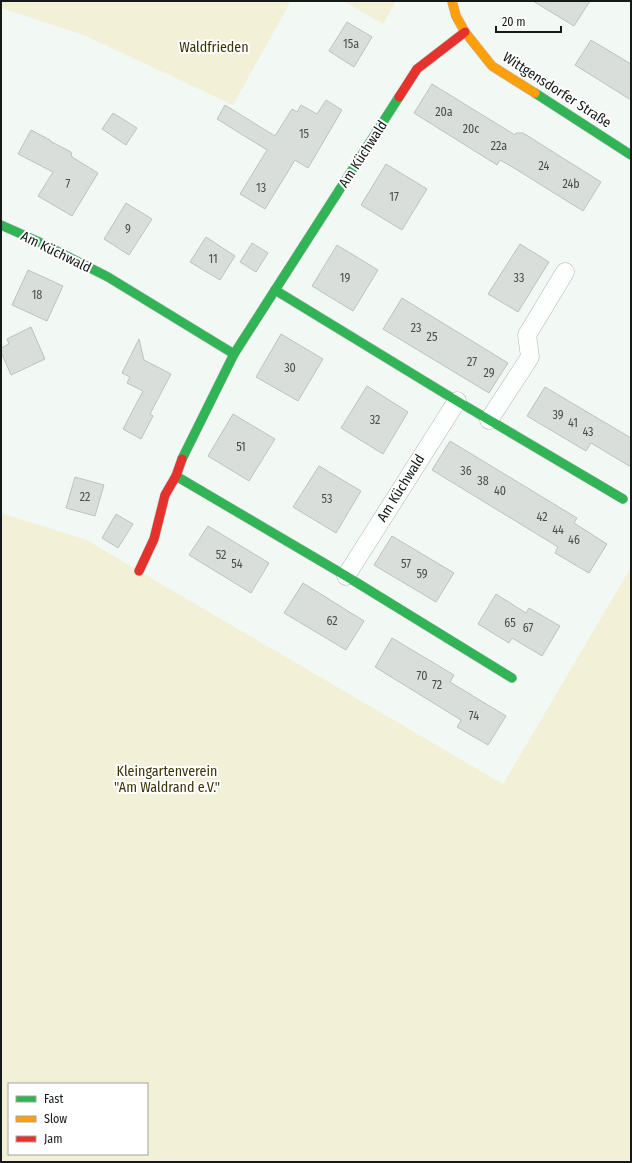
<svg xmlns="http://www.w3.org/2000/svg" width="632" height="1163" viewBox="0 0 632 1163" font-family="'Fira Sans Condensed',sans-serif">
  <style>
    .green { fill: #f2f1d7; fill-rule: evenodd }
    .building { fill: #dadedb; stroke: #bec2bf }
    .lines { fill: none; stroke-linecap: round; stroke-linejoin: round }
    .street-casing { stroke: #b1b6b3; stroke-width: 19 }
    .fast-casing { stroke: #b1b6b3; stroke-width: 10 }
    .slow-casing { stroke: #b1b6b3; stroke-width: 10 }
    .jam-casing { stroke: #b1b6b3; stroke-width: 10 }
    .street { stroke: #fdfefe; stroke-width: 18 }
    .fast { stroke: #30b455; stroke-width: 9 }
    .slow { stroke: #ff9f0a; stroke-width: 9 }
    .jam { stroke: #e5322d; stroke-width: 9 }
    .labels { text-anchor: middle; dominant-baseline: central; stroke-width: 4; stroke-linejoin: round; paint-order: stroke }
    .number-label { font-size: 12px; fill: #484c4a }
    .park-label { font-size: 14px; fill: #3a3204; stroke: #fff }
    .street-label { font-size: 14px; fill: #151917; stroke: #fff }
  </style>
  <rect width="100%" height="100%" fill="#f2f9f5"/>
  <!-- green -->
  <g class="green">
    <polygon points="1,1 291,1 233,105 86,36 1,8"/>
    <polygon points="343,1 396,1 383,24"/>
    <path d="M1 513 87 540 139 571 503 784 631 567V1162H1ZM9 1084H147V1154H9Z"/>
  </g>
  <!-- building -->
  <g class="building">
    <polygon points="533,1 590,1 574,26"/>
    <polygon points="347,22 372,37 354,67 329,51"/>
    <polygon points="591,40 631,64 631,100 575,65"/>
    <polygon points="432,84 515,135 516,133 523,133 601,182 583,211 514,168 500,160 497,165 414,113"/>
    <polygon points="326,100 342,110 308,168 295,160 265,209 240,194 267,150 217,119 225,105 275,136 292,109 297,112 301,105 317,114"/>
    <polygon points="113,113 137,128 126,145 102,129"/>
    <polygon points="31,130 50,140 50,141 71,152 72,157 98,173 72,216 38,196 53,172 18,154"/>
    <polygon points="386,164 427,189 402,230 361,205"/>
    <polygon points="126,203 152,219 129,255 104,239"/>
    <polygon points="206,237 235,256 220,280 190,262"/>
    <polygon points="252,243 268,253 256,272 240,262"/>
    <polygon points="520,244 549,262 518,312 488,294"/>
    <polygon points="337,245 378,270 353,311 312,286"/>
    <polygon points="28,270 63,286 47,321 12,305"/>
    <polygon points="402,298 508,363 489,393 383,329"/>
    <polygon points="31,327 45,359 11,375 1,352 1,348 9,344 7,339"/>
    <polygon points="281,334 323,359 298,401 256,377"/>
    <polygon points="139,339 144,360 171,374 150,414 153,416 141,439 123,429 143,391 127,383 130,377 122,373"/>
    <polygon points="367,386 408,412 383,454 341,428"/>
    <polygon points="545,387 631,438 631,467 591,443 586,451 527,416"/>
    <polygon points="233,414 275,439 249,481 208,456"/>
    <polygon points="450,441 577,518 574,523 607,544 589,573 555,553 558,547 432,470"/>
    <polygon points="319,466 361,491 336,533 293,507"/>
    <polygon points="75,477 104,485 95,516 66,508"/>
    <polygon points="116,514 133,524 118,548 102,538"/>
    <polygon points="208,526 269,563 251,593 189,555"/>
    <polygon points="392,536 454,573 436,602 374,565"/>
    <polygon points="303,583 364,621 346,650 284,613"/>
    <polygon points="496,594 526,613 529,608 560,626 542,656 512,638 509,643 478,624"/>
    <polygon points="392,638 454,675 450,682 506,716 488,745 457,727 461,720 375,667"/>
  </g>
  <g class="lines">
    <defs>
      <g id="street">
        <polyline points="489,420 530,357 527,335 565,272"/>
        <polyline points="346,576 457,401"/>
      </g>
      <g id="fast">
        <polyline points="535,93 631,155"/>
        <polyline points="1,225 37,241 108,277 234,354"/>
        <polyline points="275,290 457,401 623,499"/>
        <polyline points="182,459 234,354 399,97"/>
        <polyline points="176,476 346,576 512,678"/>
      </g>
      <polyline id="slow" points="452,1 456,16 465,32 492,66 535,93"/>
      <g id="jam">
        <polyline points="399,97 417,69 465,32"/>
        <polyline points="139,571 154,539 165,495 176,476 182,459"/>
      </g>
    </defs>
    <!-- street casing -->
    <use href="#street" class="street-casing"/>
    <!-- fast casing -->
    <use href="#fast" class="fast-casing"/>
    <!-- slow casing -->
    <use href="#slow" class="slow-casing"/>
    <!-- jam casing -->
    <use href="#jam" class="jam-casing"/>
    <!-- street -->
    <use href="#street" class="street"/>
    <!-- fast -->
    <use href="#fast" class="fast"/>
    <!-- slow -->
    <use href="#slow" class="slow"/>
    <!-- jam -->
    <use href="#jam" class="jam"/>
  </g>
  <g class="labels">
    <!-- number labels -->
    <g class="number-label">
      <text x="351" y="44">15a</text>
      <text x="444" y="112">20a</text>
      <text x="471" y="129">20c</text>
      <text x="304" y="134">15</text>
      <text x="499" y="146">22a</text>
      <text x="544" y="166">24</text>
      <text x="68" y="184">7</text>
      <text x="571" y="184">24b</text>
      <text x="261" y="188">13</text>
      <text x="394" y="197">17</text>
      <text x="128" y="229">9</text>
      <text x="213" y="259">11</text>
      <text x="345" y="278">19</text>
      <text x="519" y="278">33</text>
      <text x="37" y="295">18</text>
      <text x="416" y="328">23</text>
      <text x="432" y="337">25</text>
      <text x="472" y="362">27</text>
      <text x="290" y="368">30</text>
      <text x="489" y="373">29</text>
      <text x="558" y="415">39</text>
      <text x="375" y="420">32</text>
      <text x="573" y="423">41</text>
      <text x="588" y="432">43</text>
      <text x="241" y="447">51</text>
      <text x="466" y="471">36</text>
      <text x="483" y="481">38</text>
      <text x="500" y="491">40</text>
      <text x="85" y="497">22</text>
      <text x="327" y="499">53</text>
      <text x="542" y="517">42</text>
      <text x="558" y="530">44</text>
      <text x="574" y="540">46</text>
      <text x="221" y="555">52</text>
      <text x="237" y="564">54</text>
      <text x="406" y="564">57</text>
      <text x="422" y="574">59</text>
      <text x="332" y="621">62</text>
      <text x="510" y="623">65</text>
      <text x="528" y="628">67</text>
      <text x="422" y="676">70</text>
      <text x="437" y="685">72</text>
      <text x="474" y="716">74</text>
    </g>
    <!-- park labels -->
    <g class="park-label">
      <text x="214" y="47">Waldfrieden</text>
      <text x="167" y="771">Kleingartenverein<tspan x="167" dy="16">"Am Waldrand e.V."</tspan></text>
    </g>
    <!-- street labels -->
    <g class="street-label">
      <text transform="translate(557 90) rotate(33)">Wittgensdorfer Straße</text>
      <text transform="translate(363 154) rotate(-57)">Am Küchwald</text>
      <text transform="translate(56 252) rotate(26)">Am Küchwald</text>
      <text transform="translate(401 488) rotate(-58)">Am Küchwald</text>
    </g>
  </g>
  <!-- border -->
  <rect width="632" height="1163" fill="none" stroke="#151917" stroke-width="4"/>
  <!-- legend -->
  <rect x="8" y="1083" width="140" height="72" fill="#ffffff" stroke="#a1a3a2"/>
  <rect x="16" y="1096" width="20" height="6" fill="#30b455" stroke="#a1a3a2"/>
  <text x="44" y="1103" font-size="12" fill="#151917">Fast</text>
  <rect x="16" y="1116" width="20" height="6" fill="#ff9f0a" stroke="#a1a3a2"/>
  <text x="44" y="1123" font-size="12" fill="#151917">Slow</text>
  <rect x="16" y="1136" width="20" height="6" fill="#e5322d" stroke="#a1a3a2"/>
  <text x="44" y="1143" font-size="12" fill="#151917">Jam</text>
  <!-- scale -->
  <path d="M496 26v6h65v-6" fill="none" stroke="#151917" stroke-width="2"/>
  <text x="502" y="26" font-size="12" fill="#151917" stroke="#ffffff" stroke-width="3" paint-order="stroke">20 m</text>
</svg>
